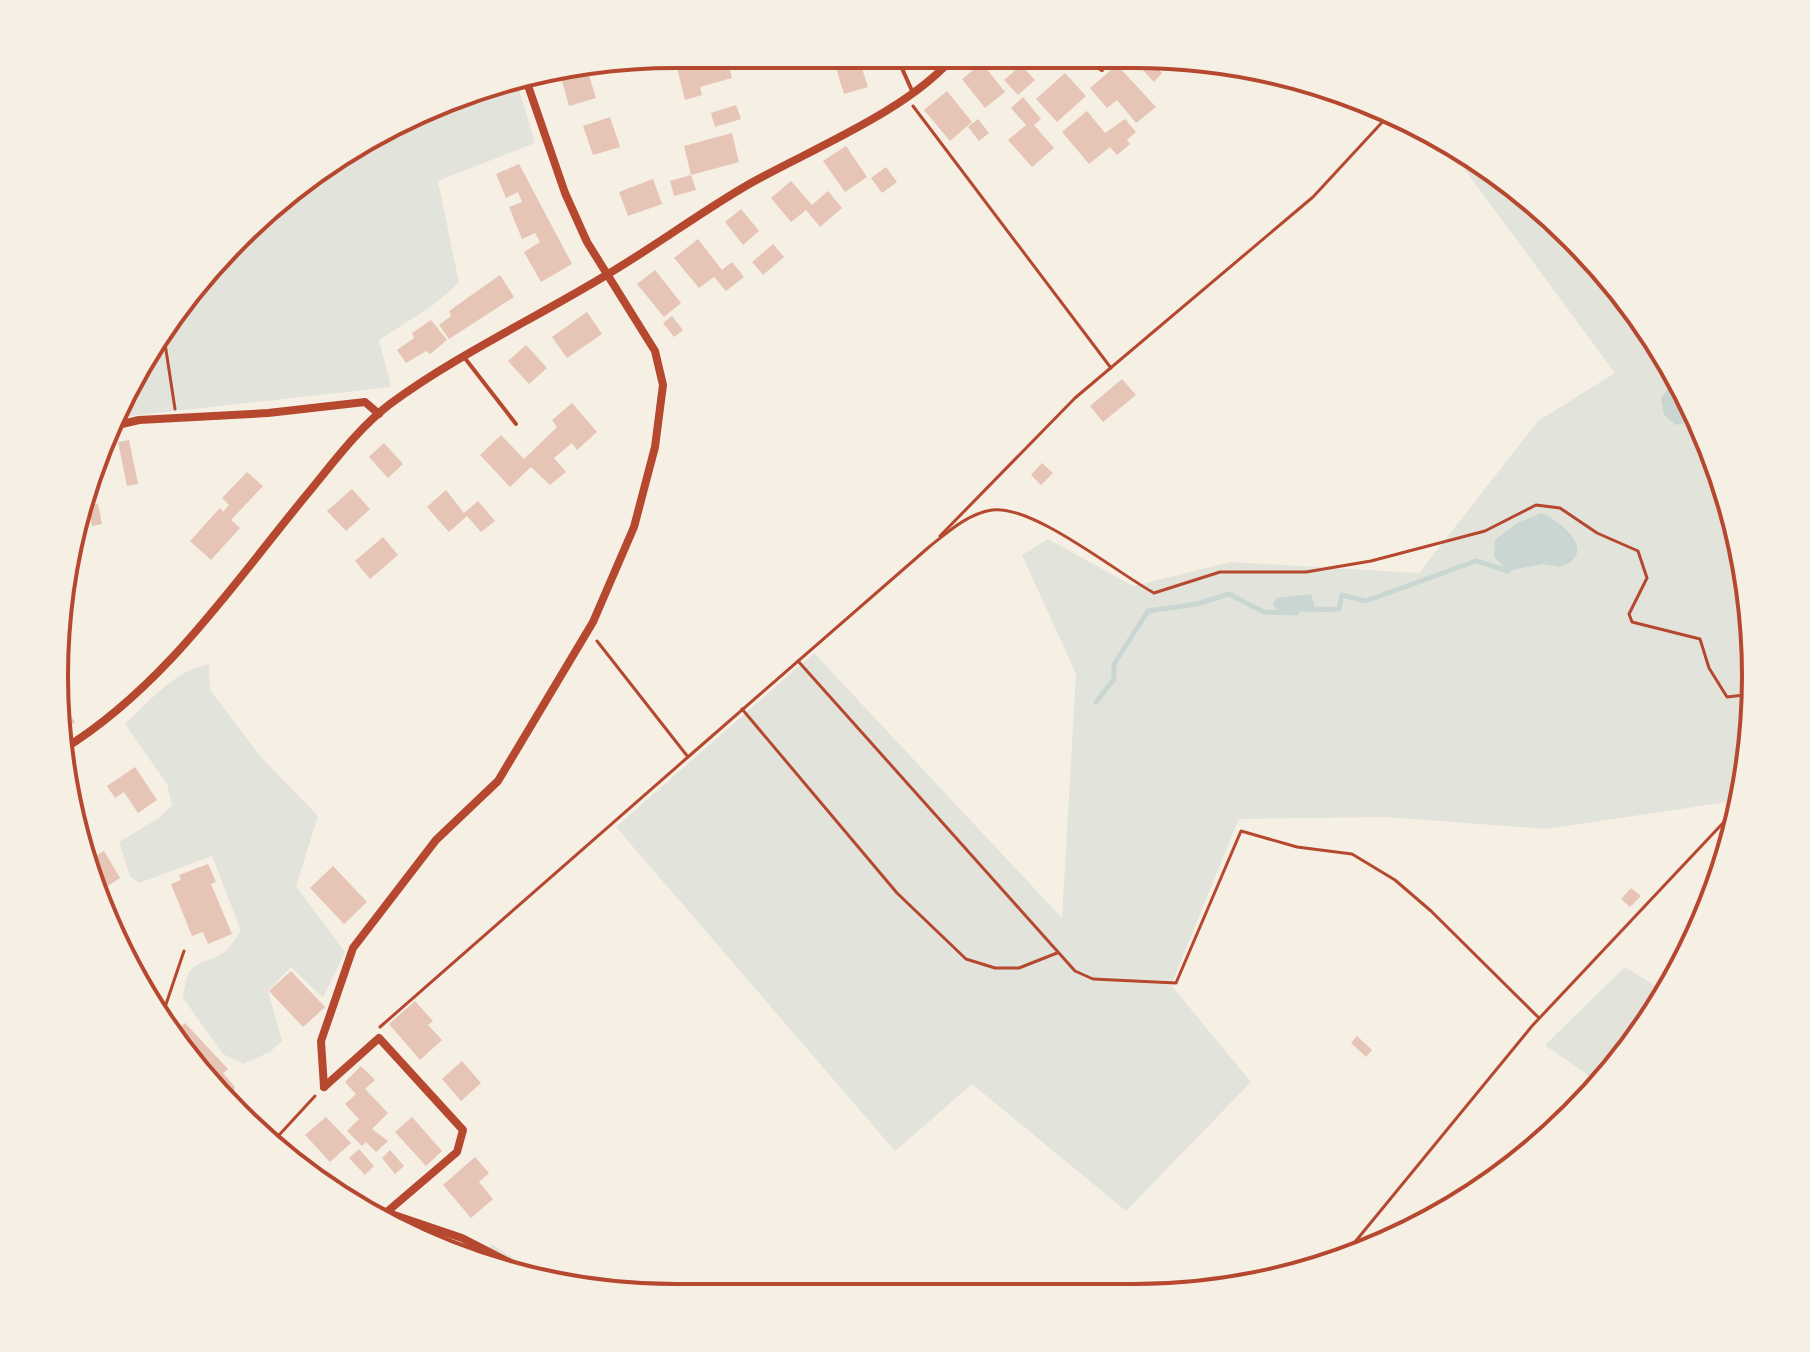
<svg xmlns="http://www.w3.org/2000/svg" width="1810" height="1352" viewBox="0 0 1810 1352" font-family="Poppins,sans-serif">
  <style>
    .green { fill: #e2e4dc }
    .water { fill: #c9d6d2 }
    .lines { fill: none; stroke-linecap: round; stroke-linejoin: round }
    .stream { stroke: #c9d6d2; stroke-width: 5 }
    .building { fill: #e6c5b7 }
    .path { stroke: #b5482f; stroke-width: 3 }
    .service { stroke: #b5482f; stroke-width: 4 }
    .minor { stroke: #b5482f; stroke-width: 8 }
    .rim { fill: none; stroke: #b5482f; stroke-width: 4 }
  </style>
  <rect width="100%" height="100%" fill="#f6efe4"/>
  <!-- green -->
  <g class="green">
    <polygon points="515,75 535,143 438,181 459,283 432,306 379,340 391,387 112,418 118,400 236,237 365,138"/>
    <polygon points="1445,143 1480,159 1628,298 1692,401 1735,515 1755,636 1751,758 1741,800 1546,829 1386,817 1239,819 1171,985 1251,1082 1126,1211 972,1084 895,1151 616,827 814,653 1062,918 1076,674 1022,555 1048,539 1133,586 1231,562 1419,573 1538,421 1615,373"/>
    <path d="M209 664 210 690 261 757 318 816 296 886 345 952 323 998 291 967 268 991 282 1041 270 1052 243 1064 223 1054 183 998C189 962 189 969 220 955 228 951 235 939 241 931L212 856 139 883 130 876 119 842 159 818 172 805 167 784 125 724C150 701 175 670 209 664Z"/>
    <polygon points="1625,967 1668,994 1602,1085 1545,1045"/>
    <polygon points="492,1244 545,1279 475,1264"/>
  </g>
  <!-- water -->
  <g class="water">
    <polygon points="1677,377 1696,412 1684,423 1676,425 1664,415 1661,398"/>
    <path d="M1541 513C1565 523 1598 554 1560 567L1542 564 1508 571 1494 557 1495 540 1517 523Z"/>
    <polygon points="1311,594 1316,610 1279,614 1273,604 1276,598"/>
  </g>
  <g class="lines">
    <!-- stream -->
    <g class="stream">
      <polyline points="1307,610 1339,609 1342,595 1366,601 1476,561 1508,571"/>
      <polyline points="1096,702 1114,679 1114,664 1148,611 1197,604 1229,594 1264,612 1297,613"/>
    </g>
  </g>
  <!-- building -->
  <g class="building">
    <polygon points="714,54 725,54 732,78 700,87 702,95 685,100 676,64"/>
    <polygon points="758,54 795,54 797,60 762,70"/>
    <polygon points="852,54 883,55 860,62 868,87 844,94 835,65 853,60"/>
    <polygon points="901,55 925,55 912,67"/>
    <polygon points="1148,58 1162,73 1154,82 1139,66"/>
    <polygon points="982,63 1005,92 985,108 962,79"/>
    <polygon points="1021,65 1035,80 1018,95 1004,80"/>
    <polygon points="1117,65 1156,107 1136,123 1117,100 1107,108 1090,88"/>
    <polygon points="587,69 596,98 569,106 561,77"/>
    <polygon points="1065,73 1086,96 1057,122 1036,99"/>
    <polygon points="947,91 972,122 950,141 924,110"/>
    <polygon points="1023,97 1041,119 1034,125 1054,148 1032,167 1008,140 1026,125 1011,108"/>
    <polygon points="736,105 741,119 715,127 711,113"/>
    <polygon points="1087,111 1105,133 1125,119 1136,132 1127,140 1130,144 1117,155 1110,147 1089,164 1062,132"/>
    <polygon points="610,117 620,147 593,155 583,126"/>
    <polygon points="978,119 989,133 979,141 968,127"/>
    <polygon points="732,133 739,162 691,175 684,146"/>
    <polygon points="846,146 867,177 845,192 823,161"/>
    <polygon points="519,164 572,264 541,282 524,252 540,242 535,233 522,239 509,207 522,202 518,192 506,198 496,174"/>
    <polygon points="886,167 897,182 882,193 871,178"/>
    <polygon points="691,175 696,190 674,196 670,181"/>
    <polygon points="653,179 662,204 628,216 619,192"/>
    <polygon points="791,181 812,205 828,191 842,208 820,227 806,210 791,222 771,198"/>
    <polygon points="741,209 759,231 743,245 725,222"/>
    <polygon points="698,239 722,270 732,262 744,277 726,291 714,277 699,288 674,258"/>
    <polygon points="773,244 784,257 763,275 752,262"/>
    <polygon points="655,270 681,303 664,317 637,284"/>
    <polygon points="500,275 514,297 449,339 439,325 451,316 449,311"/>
    <polygon points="587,312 602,334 567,358 552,337"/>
    <polygon points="672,316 683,330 674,337 663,323"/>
    <polygon points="431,320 447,340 430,354 426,351 406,363 397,350 414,338 412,333"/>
    <polygon points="526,345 547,368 529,384 508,361"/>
    <polygon points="1122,379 1136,395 1103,422 1090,406"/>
    <polygon points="572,403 597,432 577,450 572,443 554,458 566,472 550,485 531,467 510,487 480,455 501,435 524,459 557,427 552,420"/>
    <polygon points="129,440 138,484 127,486 118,442"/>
    <polygon points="384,443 403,464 388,478 369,457"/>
    <polygon points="1042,463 1053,473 1041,485 1031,475"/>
    <polygon points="247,472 263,486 231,520 240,528 211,560 190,541 220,508 223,512 229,505 222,498"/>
    <polygon points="352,489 370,509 346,531 327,511"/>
    <polygon points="446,490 464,513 478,501 495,521 481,532 467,516 449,532 427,507"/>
    <polygon points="98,504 102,524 92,526 88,506"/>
    <polygon points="383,537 398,555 370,579 355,561"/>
    <polygon points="60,701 75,722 59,734 55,717"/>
    <polygon points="135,767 157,800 138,813 124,792 115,798 107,786"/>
    <polygon points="104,851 120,878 100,891 85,863"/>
    <polygon points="208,864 216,882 211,884 232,934 208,944 203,932 192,936 171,884 181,880 179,875"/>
    <polygon points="333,866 367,902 344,924 310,888"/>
    <polygon points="1631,888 1641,896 1630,907 1621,899"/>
    <polygon points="291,971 325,1007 303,1027 269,991"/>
    <polygon points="415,1001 433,1021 428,1025 442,1040 420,1060 389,1024"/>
    <polygon points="185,1023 228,1069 223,1073 235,1087 232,1096 224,1098 182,1054 172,1035"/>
    <polygon points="1357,1036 1372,1050 1366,1057 1351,1043"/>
    <polygon points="462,1061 481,1083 461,1101 442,1079"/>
    <polygon points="361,1066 375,1080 365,1089 388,1113 372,1129 388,1141 376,1152 366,1142 362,1146 347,1131 359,1119 345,1104 356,1094 345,1082"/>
    <polygon points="326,1117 351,1143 330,1162 305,1135"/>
    <polygon points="412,1117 442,1151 426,1166 395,1132"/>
    <polygon points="359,1149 374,1166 365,1175 349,1158"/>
    <polygon points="390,1150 404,1166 395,1174 382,1158"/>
    <polygon points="475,1157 489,1173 479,1182 493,1199 471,1218 443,1185"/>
    <polygon points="415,1231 428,1242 427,1243 402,1232"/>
  </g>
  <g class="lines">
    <!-- path -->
    <g class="path">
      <polyline points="913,106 1111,368"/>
      <polyline points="164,337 175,409"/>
      <polyline points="940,536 1075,398 1313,197 1387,117"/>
      <polyline points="798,661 1075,971 1093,979 1176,983 1241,831 1297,847 1352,854 1395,880 1431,911 1539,1018"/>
      <polyline points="742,709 897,893 966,959 995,968 1019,968 1057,953"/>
      <path d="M688 757 929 547C948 532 967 514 992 510 1032 504 1116 572 1154 593L1220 572H1306L1371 561 1485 531 1536 505 1560 508 1597 533 1638 551 1647 578 1629 614 1632 622 1700 639 1709 668 1727 697 1753 694"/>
      <polyline points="162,1016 184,951"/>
      <polyline points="380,1027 688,757 597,641"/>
      <polyline points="269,1146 315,1096"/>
      <polyline points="1341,1259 1532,1026 1739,806"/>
    </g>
    <!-- service -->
    <g class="service">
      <polyline points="896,55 913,93"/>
      <polyline points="984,55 990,58 1041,55"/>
      <polyline points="1080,55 1102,70"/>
      <polyline points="464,357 516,424"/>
    </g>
    <!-- minor -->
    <g class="minor">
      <polyline points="109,427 139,420 268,413 365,402 379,414"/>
      <path d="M62 750C162 689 231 587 304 498 330 467 357 429 390 404 458 354 536 318 608 274 657 245 702 211 751 183 814 148 911 109 955 55"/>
      <polyline points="324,1087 321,1041 353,948 436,840 498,781 593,622 634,527 655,447 663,385 655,351 587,242 565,193 524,74"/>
      <polyline points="324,1087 379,1038 463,1130 457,1152 388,1211"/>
      <polyline points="341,1197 462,1238 538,1277"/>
    </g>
  </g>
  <!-- crop -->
  <path d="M0 0H1810V1352H0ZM676 68H1134A608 608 0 0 1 1742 676V676A608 608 0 0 1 1134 1284H676A608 608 0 0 1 68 676V676A608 608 0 0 1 676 68Z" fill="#f6efe4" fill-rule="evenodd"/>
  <path class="rim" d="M676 68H1134A608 608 0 0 1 1742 676V676A608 608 0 0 1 1134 1284H676A608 608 0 0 1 68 676V676A608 608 0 0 1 676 68Z"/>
</svg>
